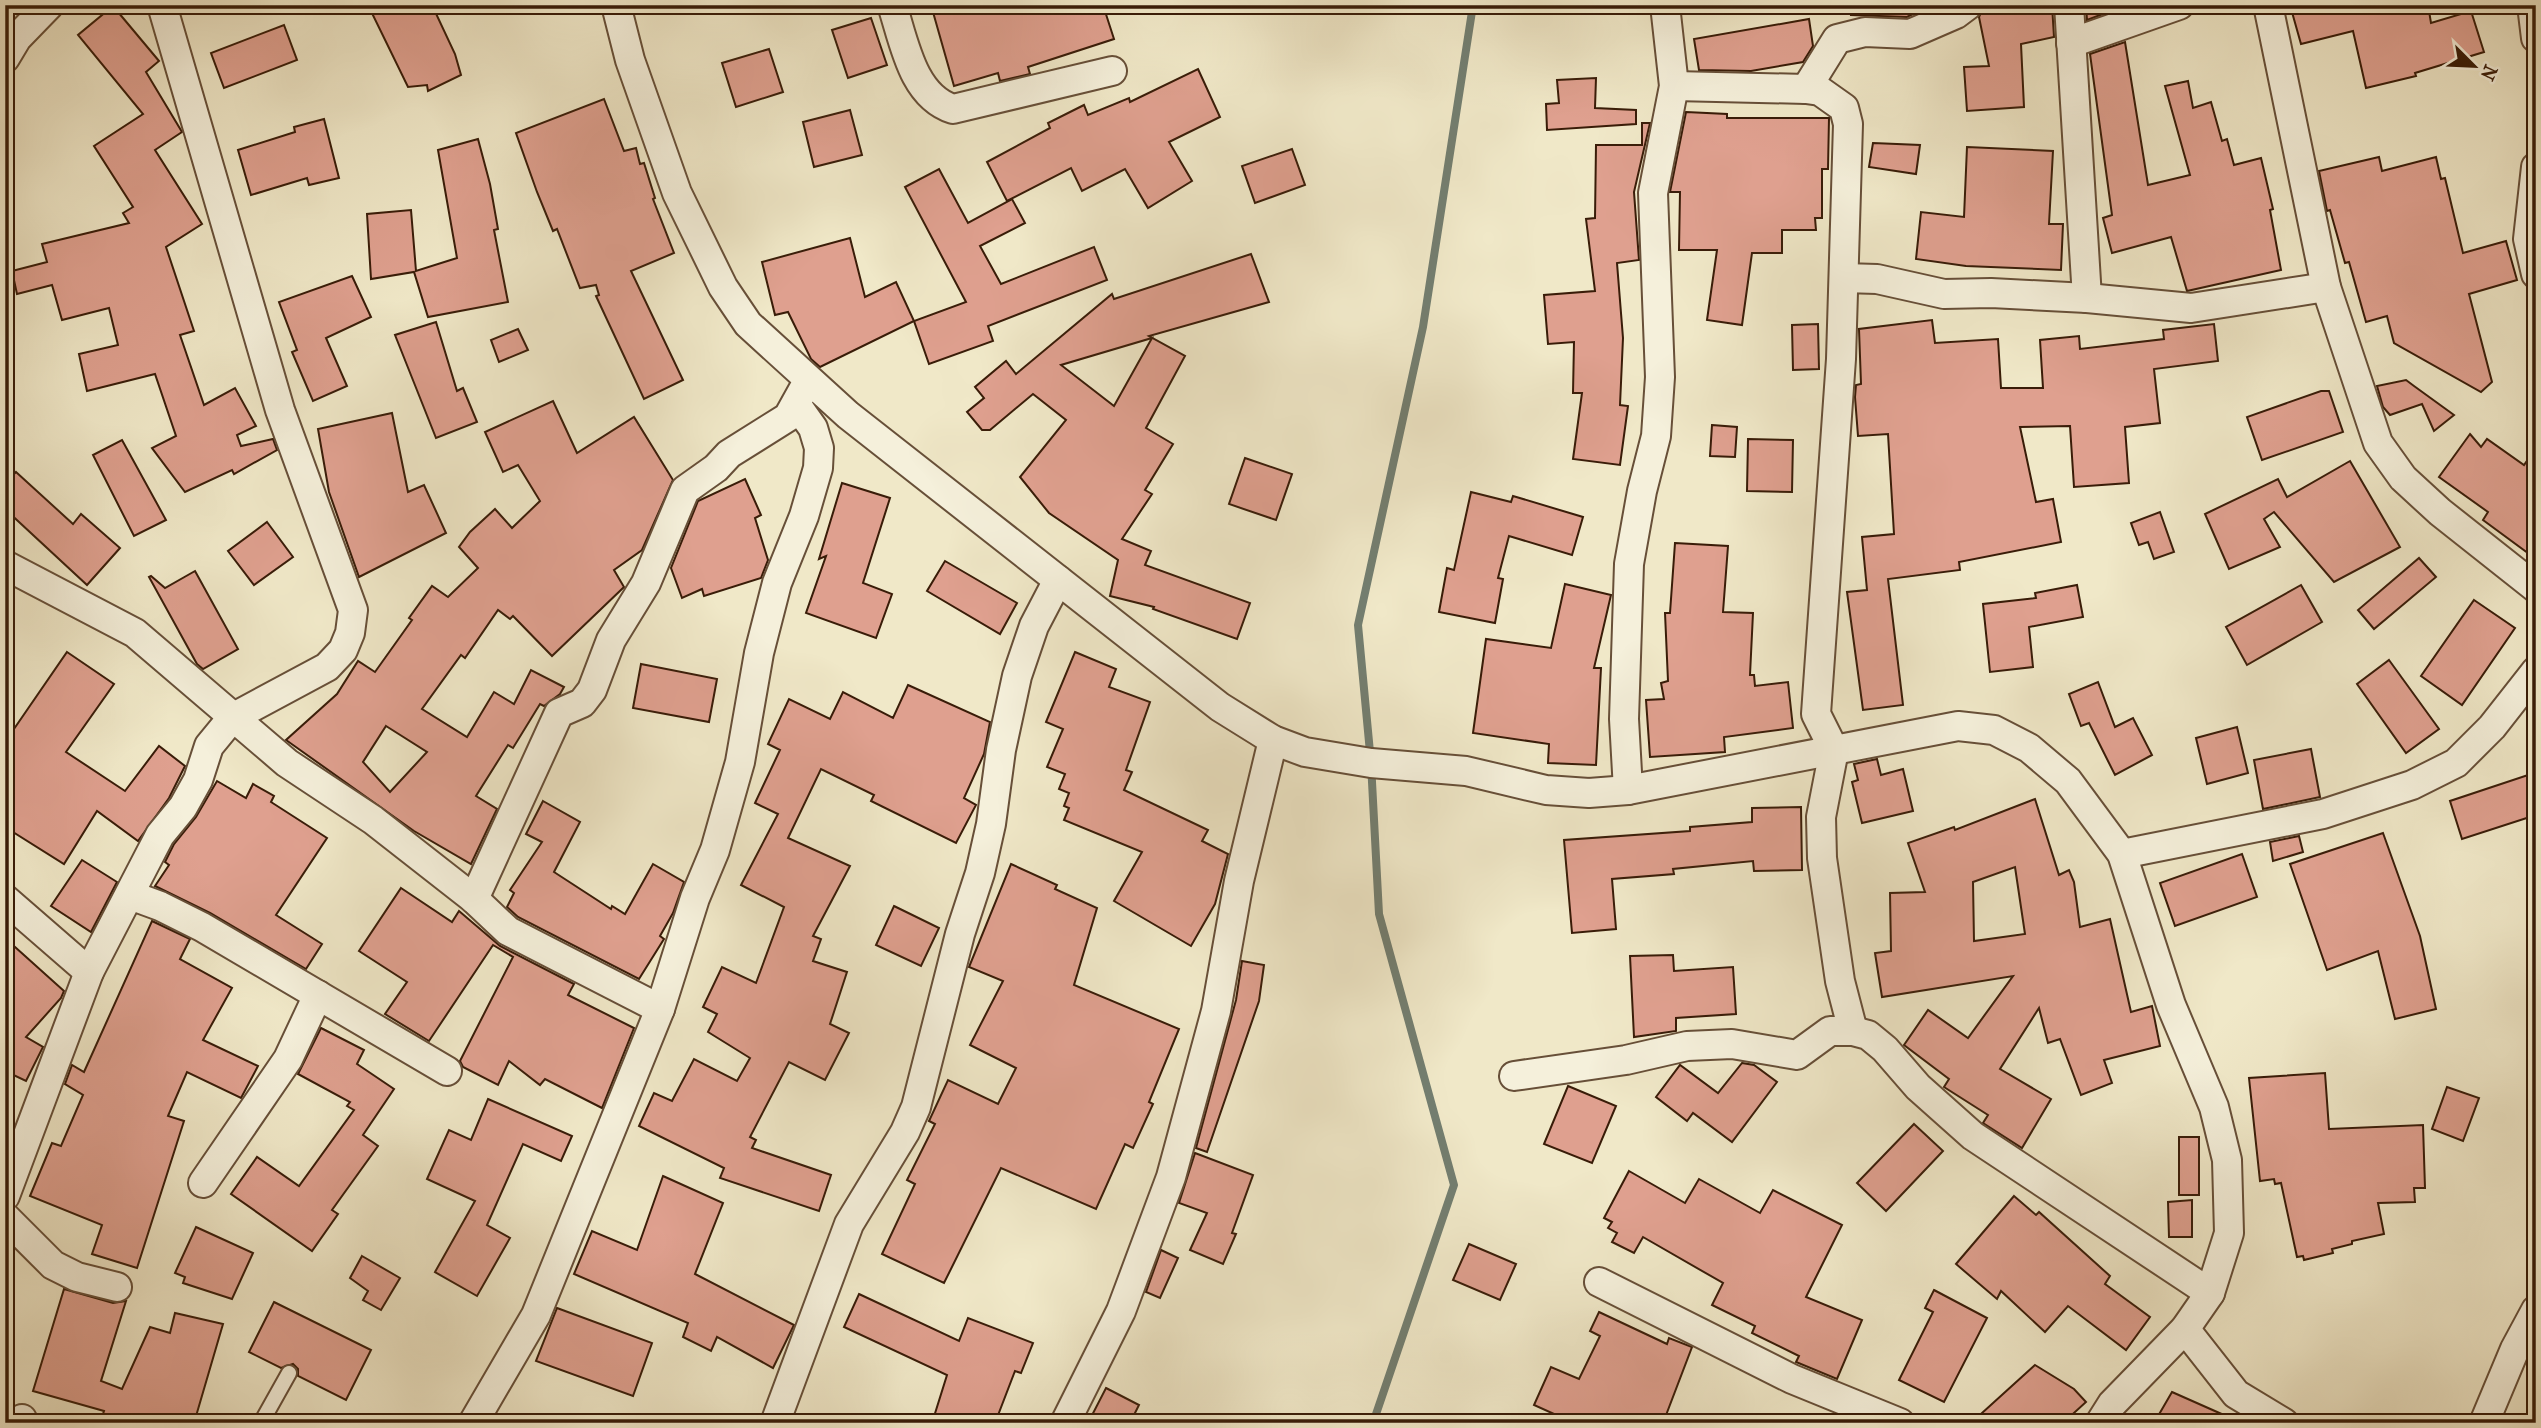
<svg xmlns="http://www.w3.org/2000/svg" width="2541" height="1428" viewBox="0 0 2541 1428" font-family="'IM FELL French Canon',serif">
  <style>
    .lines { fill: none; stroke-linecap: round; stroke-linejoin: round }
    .stream { stroke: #737e70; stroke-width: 8 }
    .building { fill: #dfa08f; stroke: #391c08; stroke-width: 2; fill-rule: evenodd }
    .service-casing { stroke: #674f38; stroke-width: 18 }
    .minor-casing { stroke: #674f38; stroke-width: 32 }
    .service { stroke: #f5f0db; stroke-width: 14 }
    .minor { stroke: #f5f0db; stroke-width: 28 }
  </style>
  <rect width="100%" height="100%" fill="#f0e8c8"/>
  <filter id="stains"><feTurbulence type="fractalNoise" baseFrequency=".00286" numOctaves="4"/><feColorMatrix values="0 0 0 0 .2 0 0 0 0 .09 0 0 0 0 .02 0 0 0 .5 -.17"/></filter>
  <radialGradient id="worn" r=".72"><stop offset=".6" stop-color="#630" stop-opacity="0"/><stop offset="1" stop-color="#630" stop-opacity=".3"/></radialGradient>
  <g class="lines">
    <!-- stream -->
    <polyline class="stream" points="1373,1423 1454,1185 1379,914 1371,763 1358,625 1423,327 1473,5"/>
  </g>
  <!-- building -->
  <g class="building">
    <polygon points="368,5 432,5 455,54 461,75 428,91 427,85 408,87"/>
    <polygon points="931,5 1103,5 1114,39 1028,67 1030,74 1000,81 998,73 954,86"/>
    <polygon points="1852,5 1915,5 1913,14 1907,17 1851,15"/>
    <polygon points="1984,5 2052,5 2054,37 2021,44 2024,107 1967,111 1964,67 1989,66 1979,17"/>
    <polygon points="2086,5 2119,5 2119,8 2087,20"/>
    <polygon points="2290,5 2428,5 2431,23 2471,11 2484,52 2415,73 2416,76 2366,88 2353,31 2301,44"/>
    <polygon points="113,6 159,61 146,72 182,132 155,150 202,224 166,247 194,331 180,335 204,405 235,388 256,426 237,435 241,446 273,439 277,450 234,474 232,470 185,492 152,448 176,436 155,374 87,391 79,354 118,345 109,308 62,320 52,285 17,294 12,271 47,262 42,244 129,223 123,213 133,207 94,146 143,114 78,35"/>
    <polygon points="871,18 887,65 848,78 832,30"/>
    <polygon points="1809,19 1813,46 1803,62 1751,71 1699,70 1694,39"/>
    <polygon points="284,25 297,60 224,88 211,53"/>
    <polygon points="2125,42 2148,185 2190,175 2165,86 2188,81 2193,108 2211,102 2222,141 2227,139 2234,165 2261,158 2273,209 2270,210 2281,270 2187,291 2171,237 2112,253 2103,218 2112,215 2090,54"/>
    <polygon points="769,49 783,92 736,107 722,63"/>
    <polygon points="1198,69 1220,117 1169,142 1192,181 1148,208 1125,169 1082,191 1071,168 1007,201 987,162 1050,128 1048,123 1084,105 1088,115 1129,98 1130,102"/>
    <polygon points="1596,78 1595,108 1636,110 1636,124 1547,130 1546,104 1559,103 1557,80"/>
    <polygon points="604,99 624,151 636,148 640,164 644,163 655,198 653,199 674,253 631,271 683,380 644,399 596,296 599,295 596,285 580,288 557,229 553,231 537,192 516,133"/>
    <polygon points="850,110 862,155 814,167 803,122"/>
    <polygon points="1686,112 1727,114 1727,118 1829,118 1828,169 1822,169 1822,218 1815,218 1816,230 1782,230 1782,253 1752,253 1742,325 1707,320 1717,250 1679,250 1680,192 1670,192"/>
    <polygon points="324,119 339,178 309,185 307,178 251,195 238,150 295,132 294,127"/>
    <polygon points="1642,123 1650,123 1634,192 1639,260 1617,263 1623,338 1620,405 1628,406 1620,465 1573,459 1582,393 1573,393 1574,342 1548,344 1544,295 1595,291 1586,219 1595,218 1596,145 1642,145"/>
    <polygon points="478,139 490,184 498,229 494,230 508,302 428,317 414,272 371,279 367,214 411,210 416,271 457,258 438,150"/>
    <polygon points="1873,143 1920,145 1916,174 1869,167"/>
    <polygon points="1967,147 2053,151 2049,224 2063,224 2061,270 1966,266 1916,259 1921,212 1964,217"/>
    <polygon points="1292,149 1305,185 1255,203 1242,166"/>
    <polygon points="2379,157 2382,171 2436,157 2441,179 2445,178 2463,253 2506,241 2517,280 2469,294 2492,382 2481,392 2394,343 2387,316 2366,322 2349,262 2345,263 2330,210 2327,211 2319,171"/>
    <polygon points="939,169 968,223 1012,199 1025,223 980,246 1001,284 1094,247 1107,280 988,326 993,341 929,364 914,321 966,302 905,187"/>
    <polygon points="850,238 865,297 896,282 914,321 820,367 811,359 788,312 775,315 762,262"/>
    <path d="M1251 254 1269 302 1149 336 1185 356 1146 428 1173 444 1145 490 1152 494 1122 539 1151 551 1145 565 1250 603 1237 639 1153 609 1154 607 1110 596 1118 560 1049 513 1020 477 1066 420 1033 394 990 430H982L967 412 984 398 975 387 1006 361 1016 374 1112 294 1114 299ZM1152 338 1114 406 1061 365Z"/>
    <polygon points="352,276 371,317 326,338 347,386 313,401 292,352 297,350 279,302"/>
    <polygon points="1932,320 1935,343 1998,339 2001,388 2043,388 2040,340 2079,336 2080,349 2164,339 2163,330 2214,324 2218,361 2154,369 2160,423 2125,427 2129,483 2074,487 2070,426 2020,427 2036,502 2053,499 2061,542 1959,562 1960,570 1888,579 1903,705 1863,710 1847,592 1867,590 1862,537 1894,534 1888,434 1858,436 1855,397 1856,385 1861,384 1859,329"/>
    <polygon points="436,322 457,391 463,388 477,422 436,438 395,335"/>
    <polygon points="1818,324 1819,369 1793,370 1792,325"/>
    <polygon points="518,329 528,350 499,362 491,340"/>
    <polygon points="2406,380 2414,386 2454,415 2434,431 2422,404 2390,415 2383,407 2377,386"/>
    <polygon points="2321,391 2329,391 2343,432 2262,460 2247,417"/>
    <path d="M553 401 577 453 634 417 673 480 642 550 614 570 624 587 552 656 513 616 510 619 498 610 465 658 461 655 422 709 467 737 494 692 514 704 531 670 564 687 560 694 544 706 540 704 513 748 508 745 476 796 497 809 471 864 414 831 286 740 337 694 358 661 375 672 412 620 409 618 432 586 448 597 478 568 459 547 470 532 495 509 512 528 540 501 518 465 503 472 485 432ZM386 726 427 752 390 792 363 762Z"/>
    <polygon points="392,413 408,492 424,485 446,533 359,577 329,492 318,429"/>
    <polygon points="1712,425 1737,427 1735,457 1710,456"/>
    <polygon points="2470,434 2481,447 2487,439 2524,465 2536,448 2536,559 2483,520 2488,512 2439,477"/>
    <polygon points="1748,439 1793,440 1792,492 1747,491"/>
    <polygon points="122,440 166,520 134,536 93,455"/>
    <polygon points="1245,458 1292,474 1276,520 1229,504"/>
    <polygon points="2350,461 2400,547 2334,582 2274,512 2264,519 2280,547 2229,569 2205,514 2278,479 2287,497"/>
    <polygon points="16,472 73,524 81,514 120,548 87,585 5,509 5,483"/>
    <polygon points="745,479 761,515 755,518 768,560 761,578 704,596 702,589 682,598 671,568 698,501"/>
    <polygon points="842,483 890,498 863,583 892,594 876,638 806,613 826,556 819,559"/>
    <polygon points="1471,492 1511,502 1513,496 1583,517 1572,555 1509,536 1498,578 1503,579 1495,623 1439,612 1447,568 1454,570"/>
    <polygon points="2160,512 2174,552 2154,559 2148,542 2139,545 2131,523"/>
    <polygon points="267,522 293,557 254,585 228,551"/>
    <polygon points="1675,543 1728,546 1723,612 1753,613 1750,675 1754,675 1755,686 1788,682 1793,728 1724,737 1725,752 1650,757 1646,700 1664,699 1661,683 1668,681 1665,613 1670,613"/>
    <polygon points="2419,558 2436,577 2374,629 2358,610"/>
    <polygon points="945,561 1017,603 1000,634 927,591"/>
    <polygon points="195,571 238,649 203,669 197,664 149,577 151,576 165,588"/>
    <polygon points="1565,584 1611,595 1594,668 1601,668 1596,765 1548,763 1549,744 1473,733 1486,639 1551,648"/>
    <polygon points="2077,585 2083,617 2029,627 2033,667 1990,672 1983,604 2036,598 2035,593"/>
    <polygon points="2301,585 2322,622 2247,665 2226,627"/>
    <polygon points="2474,600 2515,628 2462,705 2421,676"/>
    <polygon points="67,652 114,684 66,752 125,791 159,746 185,766 169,798 138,841 97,811 64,864 5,827 5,742"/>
    <polygon points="1075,652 1116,669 1109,687 1150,702 1126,770 1132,772 1124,790 1208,830 1202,841 1228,854 1215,904 1191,946 1114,901 1142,852 1064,820 1069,808 1064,806 1069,793 1059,789 1065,774 1047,767 1063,729 1046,722"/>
    <polygon points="2389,660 2439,729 2406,753 2357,684"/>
    <polygon points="641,664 717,679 709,722 633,708"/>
    <polygon points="2098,682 2115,727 2133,718 2152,755 2115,775 2089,723 2081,726 2069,694"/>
    <polygon points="908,685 990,722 984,754 964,798 976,805 956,843 871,801 874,795 821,769 788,838 850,866 813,936 821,939 813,961 847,972 830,1024 849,1033 825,1080 789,1062 750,1137 756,1140 752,1148 831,1175 819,1211 720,1178 724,1168 639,1126 654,1093 672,1101 694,1059 737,1081 750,1058 708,1032 717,1014 703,1007 722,967 756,983 784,907 741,885 778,814 755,803 780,750 768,744 789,699 830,719 843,692 893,718"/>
    <polygon points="2237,727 2248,773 2207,784 2196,738"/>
    <polygon points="2311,749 2320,797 2263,809 2254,760"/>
    <polygon points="1877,759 1881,775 1903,769 1913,811 1862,823 1852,782 1858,780 1854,764"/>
    <polygon points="2528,775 2536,799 2536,815 2462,839 2450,801"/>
    <polygon points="217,781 246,798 253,784 274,796 271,802 327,838 276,915 322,944 306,969 210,913 155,886 169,865 165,862 174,844 196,817"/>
    <path d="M2035 799 2059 875 2069 870 2074 882 2080 927 2110 919 2131 1012 2152 1006 2160 1046 2104 1060 2112 1083 2081 1095 2060 1039 2048 1043 2039 1008 2000 1069 2051 1099 2022 1148 1983 1123 1988 1115 1944 1087 1949 1079 1904 1045 1928 1010 1968 1038 2013 976 1882 997 1875 953 1891 951 1890 893 1925 892 1908 843 1954 827 1955 830ZM2015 867 2025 934 1974 941 1973 882Z"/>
    <polygon points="543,801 580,822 554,872 611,909 612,906 625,914 653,864 684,882 673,913 660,936 664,939 639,979 518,917 507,907 514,893 510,890 542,842 526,834"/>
    <polygon points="1801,807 1802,870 1754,871 1753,861 1673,869 1674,874 1612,879 1616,929 1572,933 1564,840 1690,831 1690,827 1752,822 1752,808"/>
    <polygon points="2383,833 2420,936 2436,1009 2395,1019 2378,951 2327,970 2290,864"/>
    <polygon points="2299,836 2303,852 2273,861 2270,842"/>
    <polygon points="2242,854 2257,897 2175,926 2160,883"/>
    <polygon points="82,860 117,882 91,932 51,906"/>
    <polygon points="1011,864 1057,885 1055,889 1097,908 1074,985 1179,1029 1149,1102 1153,1104 1133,1148 1125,1144 1096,1209 1001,1168 944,1283 882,1254 915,1184 907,1180 935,1124 929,1121 948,1080 998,1104 1016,1068 970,1045 1003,981 969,967"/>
    <polygon points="401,888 452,922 459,911 500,946 574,984 568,995 634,1028 602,1108 545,1079 540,1085 509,1061 498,1085 463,1067 460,1061 513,957 493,945 429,1041 385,1014 407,982 359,951"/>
    <polygon points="894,906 939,928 921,966 876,945"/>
    <polygon points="152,921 190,939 180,959 232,988 203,1040 258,1066 241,1098 187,1072 168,1116 184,1121 137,1268 92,1254 102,1225 30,1196 52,1143 61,1146 83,1095 65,1084 72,1065 84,1072"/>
    <polygon points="5,938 64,991 61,998 26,1037 43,1047 26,1081 5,1071"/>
    <polygon points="1673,955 1674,971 1733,967 1736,1014 1676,1018 1676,1031 1634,1037 1630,956"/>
    <polygon points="1242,961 1264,965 1259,1001 1207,1152 1196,1148 1236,1000"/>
    <polygon points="321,1028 364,1050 357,1064 394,1089 363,1135 378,1146 332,1210 338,1214 312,1251 231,1194 257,1157 299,1186 354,1110 347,1106 350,1102 298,1074"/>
    <polygon points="1742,1063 1754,1065 1777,1082 1732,1142 1693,1113 1687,1121 1656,1097 1680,1065 1718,1093"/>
    <polygon points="2325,1073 2329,1129 2423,1125 2425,1188 2414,1188 2415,1202 2378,1203 2384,1234 2352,1241 2352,1244 2332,1249 2333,1253 2304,1260 2303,1256 2297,1257 2281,1183 2275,1184 2274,1179 2260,1181 2249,1078"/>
    <polygon points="1568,1086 1616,1106 1592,1163 1544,1144"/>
    <polygon points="2447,1087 2479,1098 2463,1141 2432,1129"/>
    <polygon points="488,1099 572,1136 561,1161 523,1144 487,1225 510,1238 477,1296 435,1272 475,1201 427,1179 449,1130 471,1140"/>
    <polygon points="1914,1124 1943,1151 1886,1211 1857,1183"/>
    <rect x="2179" y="1137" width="20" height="58"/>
    <polygon points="1195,1153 1253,1175 1232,1233 1236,1234 1223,1264 1190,1250 1207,1213 1179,1203"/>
    <polygon points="1629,1171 1685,1203 1699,1179 1760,1213 1773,1190 1842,1225 1806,1297 1862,1320 1837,1379 1796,1362 1799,1356 1752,1333 1755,1326 1712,1305 1723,1283 1643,1237 1634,1253 1612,1242 1617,1233 1608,1228 1612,1222 1604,1218"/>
    <polygon points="663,1176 723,1203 695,1274 794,1325 773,1368 717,1337 711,1351 683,1337 688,1323 574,1274 592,1231 637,1250"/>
    <polygon points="2014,1196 2036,1215 2039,1212 2110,1276 2105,1284 2150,1317 2126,1350 2068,1306 2045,1332 2001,1291 1997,1299 1956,1264"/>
    <polygon points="2192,1200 2192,1237 2169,1237 2168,1202"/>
    <polygon points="196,1227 253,1253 232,1299 183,1283 185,1277 175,1273"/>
    <polygon points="1469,1244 1516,1264 1500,1300 1453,1280"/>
    <polygon points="1161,1250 1178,1258 1160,1298 1146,1292"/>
    <polygon points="362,1256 400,1278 381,1310 363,1300 368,1291 350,1278"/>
    <polygon points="64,1289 113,1303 126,1301 101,1381 122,1389 150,1327 170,1333 175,1313 223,1324 194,1423 132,1423 103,1414 104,1411 33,1391"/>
    <polygon points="1934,1290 1987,1318 1944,1402 1899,1380 1933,1312 1925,1308"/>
    <polygon points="859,1294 959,1341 968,1318 1033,1343 1021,1373 1015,1371 995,1423 932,1423 947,1375 844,1327"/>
    <polygon points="274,1302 371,1350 346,1400 298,1376 298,1369 293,1364 281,1368 249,1352"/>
    <polygon points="557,1308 652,1343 633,1396 536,1361"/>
    <polygon points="1599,1312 1667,1344 1669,1338 1692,1347 1663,1423 1574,1423 1534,1405 1551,1367 1579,1379 1600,1336 1590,1331"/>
    <polygon points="2035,1365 2074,1389 2086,1402 2063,1423 1971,1423"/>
    <polygon points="1106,1388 1139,1405 1130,1423 1088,1423"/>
    <polygon points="2172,1392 2242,1423 2154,1423"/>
  </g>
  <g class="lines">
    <defs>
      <polyline id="service" points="261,1423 289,1373"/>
      <g id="minor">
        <polyline points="616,5 630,60 677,193 723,287 748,324 848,415 1220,707 1273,740 1305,752 1371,763 1466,771 1546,790 1589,793 1628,790 1958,726 1994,730 2029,748 2068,781 2122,854 2171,1005 2214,1107 2227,1160 2229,1233 2210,1293 2185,1329 2112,1404 2100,1423"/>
        <path d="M892 5C904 41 912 96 953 109L1112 71"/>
        <polyline points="2069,5 2087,298"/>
        <polyline points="2268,5 2326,287 2378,443 2403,478 2440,512 2536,588"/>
        <polyline points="2532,5 2536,38"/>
        <polyline points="2071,43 2179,5"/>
        <polyline points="5,58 17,38 49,5"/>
        <polyline points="1674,86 1806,89 1820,91 1844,108 1848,124 1841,359 1816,714 1834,750 1821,817 1822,858 1840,981 1853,1031"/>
        <polyline points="1806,89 1837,39 1865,32 1910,34 1956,14 1968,5"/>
        <polyline points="2536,167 2528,239 2536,274"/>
        <polyline points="1844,278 1877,279 1944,294 1991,293 2087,298 2191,308 2326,287"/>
        <polyline points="5,565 135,633 287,763 373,820 474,899 508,931 660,1009"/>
        <polyline points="1628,790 1624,719 1629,564 1642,491 1656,436 1660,377 1653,193 1674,86 1665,5"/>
        <polyline points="2122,854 2323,814 2412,785 2456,763 2492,727 2536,671"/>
        <polyline points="130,895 160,906 202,927 447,1071"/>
        <polyline points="5,899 89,972"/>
        <polyline points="474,899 559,713 582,703 592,690 611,640 646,583 685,490 716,468 729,454 788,417 803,390"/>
        <polyline points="1514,1076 1626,1060 1687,1046 1732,1044 1797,1055 1830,1031 1853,1031 1868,1035 1885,1049 1918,1087 1973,1136 2210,1293"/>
        <polyline points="203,1183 288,1059 318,995"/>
        <polyline points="5,1196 89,972 160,835 183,807 198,780 209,746 232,718 327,667 343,650 350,633 353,610 280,410 162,5"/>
        <polyline points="5,1217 53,1265 77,1277 117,1287"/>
        <polyline points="1599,1282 1792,1379 1900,1423"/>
        <polyline points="2185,1329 2236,1394 2284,1423"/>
        <polyline points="22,1423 22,1419"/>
        <polyline points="473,1423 536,1315 660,1009 695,898 715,850 740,762 759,653 777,583 804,516 818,468 819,448 813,428 796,404"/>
        <polyline points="775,1423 849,1224 905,1132 916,1107 960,934 980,873 991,824 1001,750 1017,676 1034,626 1058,580"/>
        <polyline points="1065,1423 1121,1311 1171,1177 1216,1011 1239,881 1273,740"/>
        <polyline points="2484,1423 2515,1349 2536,1310"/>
      </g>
    </defs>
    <!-- service casing -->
    <use href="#service" class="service-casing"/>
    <!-- minor casing -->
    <use href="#minor" class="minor-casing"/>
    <!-- service -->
    <use href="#service" class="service"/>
    <!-- minor -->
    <use href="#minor" class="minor"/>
  </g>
  <!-- margin -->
  <rect width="2541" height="1428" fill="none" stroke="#f0e8c8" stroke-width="28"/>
  <rect x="7" y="7" width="2527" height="1414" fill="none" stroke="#391c08" stroke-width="3.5"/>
  <rect x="14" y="14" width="2513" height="1400" fill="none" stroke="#391c08" stroke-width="2"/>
  <!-- north arrow -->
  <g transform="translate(2474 66) rotate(114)" stroke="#f5f0db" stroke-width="5" paint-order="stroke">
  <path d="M0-5L12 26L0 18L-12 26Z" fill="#391c08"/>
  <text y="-10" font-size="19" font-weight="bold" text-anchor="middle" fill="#391c08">N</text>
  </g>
  <rect width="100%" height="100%" filter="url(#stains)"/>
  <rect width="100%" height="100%" fill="url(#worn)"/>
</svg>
